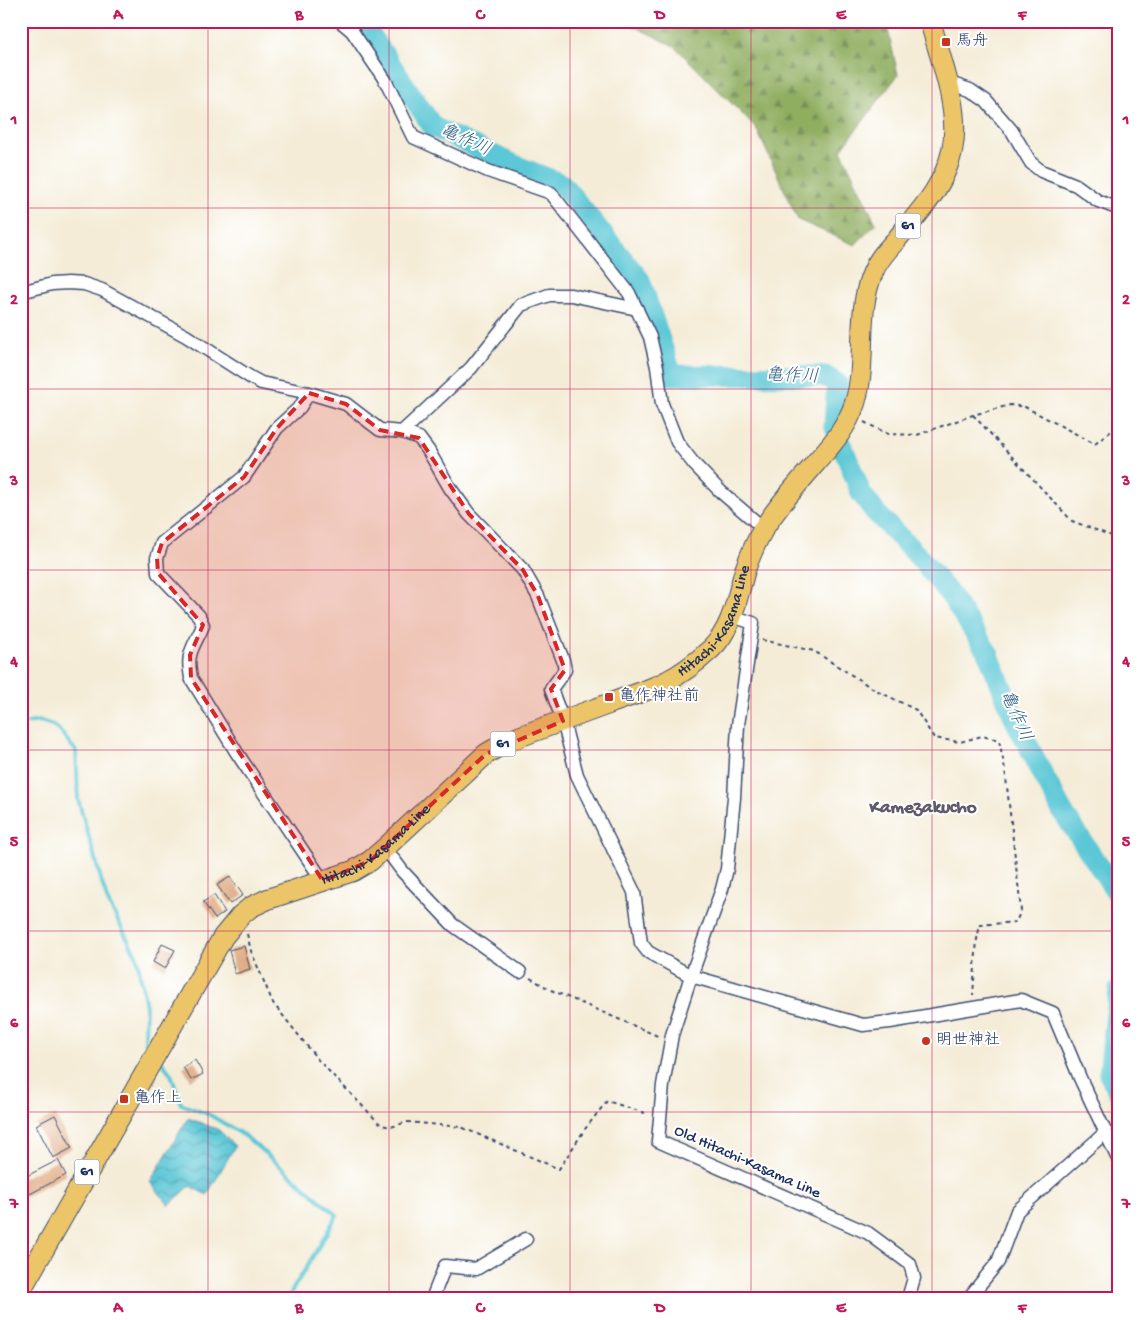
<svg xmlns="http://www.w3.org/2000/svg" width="1140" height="1320" viewBox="0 0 1140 1320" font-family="'Gochi Hand','Klee One',sans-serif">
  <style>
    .forest { fill: url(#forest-firs); stroke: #566e60 }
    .water { fill: url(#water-waves); stroke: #3c7b9a }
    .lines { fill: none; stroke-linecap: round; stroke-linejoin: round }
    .stream { stroke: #5cc7d6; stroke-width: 4 }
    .river { stroke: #5cc7d6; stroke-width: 21 }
    .building { fill: #dea77e }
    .minor-casing { stroke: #3c4b70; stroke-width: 15 }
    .primary-casing { stroke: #3c4b70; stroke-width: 22 }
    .path { stroke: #3c4b70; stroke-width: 2; stroke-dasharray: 4 4; stroke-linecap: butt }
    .minor { stroke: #fff; stroke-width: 12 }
    .primary { stroke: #edc569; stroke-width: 20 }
    .marked { fill: #d62828; fill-opacity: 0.2; stroke: #d62828; stroke-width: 4; stroke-dasharray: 10 6; stroke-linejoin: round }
    .grid { fill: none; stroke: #c2185b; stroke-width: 1; stroke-opacity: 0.55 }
    .poi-dot { fill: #c8321e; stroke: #fff; stroke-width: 2 }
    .labels { text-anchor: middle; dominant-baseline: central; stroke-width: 4; stroke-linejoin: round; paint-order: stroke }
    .shield { fill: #fff; stroke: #5f6d8e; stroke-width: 1 }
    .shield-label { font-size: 15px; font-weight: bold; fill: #1b2f5e }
    .poi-label { font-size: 16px; fill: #1b2f5e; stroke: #fff; text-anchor: start }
    .street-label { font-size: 16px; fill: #1b2f5e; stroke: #fff }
    .water-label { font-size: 18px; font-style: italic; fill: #2e5d82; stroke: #fff }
    .quarter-label { font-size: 19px; font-weight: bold; fill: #5f5969; stroke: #fff }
    .neatline { fill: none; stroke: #c2185b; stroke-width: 2 }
    .grid-label { font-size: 16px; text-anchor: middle; font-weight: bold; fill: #c2185b }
  </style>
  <defs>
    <pattern id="forest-firs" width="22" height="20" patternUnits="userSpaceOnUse" patternTransform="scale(1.25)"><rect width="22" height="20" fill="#90ae61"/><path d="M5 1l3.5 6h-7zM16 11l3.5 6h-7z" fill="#758e53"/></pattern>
    <pattern id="water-waves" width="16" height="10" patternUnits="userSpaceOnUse" patternTransform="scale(1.25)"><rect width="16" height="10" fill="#5cc7d6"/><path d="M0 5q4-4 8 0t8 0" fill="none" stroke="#4ba2b1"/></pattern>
  </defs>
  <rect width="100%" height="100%" fill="#fff"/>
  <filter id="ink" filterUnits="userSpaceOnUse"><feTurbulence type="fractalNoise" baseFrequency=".02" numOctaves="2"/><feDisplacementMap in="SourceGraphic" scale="10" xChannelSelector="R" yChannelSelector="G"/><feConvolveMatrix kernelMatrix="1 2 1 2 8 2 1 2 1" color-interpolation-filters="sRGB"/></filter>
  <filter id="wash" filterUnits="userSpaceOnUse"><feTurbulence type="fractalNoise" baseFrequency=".0096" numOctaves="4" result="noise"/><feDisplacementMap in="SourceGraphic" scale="20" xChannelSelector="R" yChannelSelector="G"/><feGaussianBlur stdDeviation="1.12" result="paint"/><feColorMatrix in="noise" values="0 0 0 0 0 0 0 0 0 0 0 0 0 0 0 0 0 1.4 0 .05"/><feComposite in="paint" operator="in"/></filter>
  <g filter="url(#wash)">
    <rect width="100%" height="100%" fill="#f4ecd7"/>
    <!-- forest -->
    <polygon class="forest" points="623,21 886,21 898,75 841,150 876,224 855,245 798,220 756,128 674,46"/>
    <!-- water -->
    <polygon class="water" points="188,1118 219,1130 235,1146 207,1195 190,1186 169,1205 150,1182"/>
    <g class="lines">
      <!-- stream -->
      <g class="stream">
        <polyline points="21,724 40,721 53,725 59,730 76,751 77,771 78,799 107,900 137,957 146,1007 145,1043 151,1049"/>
        <polyline points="160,1060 171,1074 181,1104 210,1115 245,1136 337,1215 318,1248 287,1299"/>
      </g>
      <!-- river -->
      <g class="river">
        <polyline points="361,21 433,127 517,166 562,184 640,280 672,375 825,376 837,383 834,425 861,493 875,512 919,557 951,596 988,653 1016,722 1062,811 1119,896"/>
        <polyline points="1119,990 1109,1073 1119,1093"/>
      </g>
    </g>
    <g id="blocks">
      <!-- building -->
      <g class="building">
        <polygon points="230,877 243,895 230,904 217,885"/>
        <polygon points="214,895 225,912 215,919 203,902"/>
        <polygon points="162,944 175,950 165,969 153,962"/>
        <polygon points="244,946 250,969 235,974 229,950"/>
        <polygon points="195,1060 203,1074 191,1080 183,1067"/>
        <polygon points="55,1115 72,1148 53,1158 36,1125"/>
        <polygon points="58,1160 66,1175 24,1197 21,1191 21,1179"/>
      </g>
    </g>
  </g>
  <g filter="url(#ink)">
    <use href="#blocks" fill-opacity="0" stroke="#3c4b70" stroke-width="1"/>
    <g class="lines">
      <defs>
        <g id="minor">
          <polyline points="340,21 352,31 385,80 413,137 488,171 551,193 629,293 650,337 657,367 662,404 677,442 694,464 721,492 763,528"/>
          <polyline points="947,82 970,90 986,101 1012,131 1031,163 1041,171 1076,185 1098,201 1114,207 1119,206"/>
          <polyline points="21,292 52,284 68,283 84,284 102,290 186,336 250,377 261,383 309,393 346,404 380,430 402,432 419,438 428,450 450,488 469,514 523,570 538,596 563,660 565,670 551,689 563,721 577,775 634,892 641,943 648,952 691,976 672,1035 663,1085 658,1141 868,1233 910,1264 914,1278 909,1295 906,1299"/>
          <path d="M309 393 300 407 277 428 244 477 162 543 157 558 158 573 199 616 203 625C200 635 192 645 190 656 188 664 190 670 191 678L237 753 323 881"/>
          <polyline points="402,432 471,368 521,305 549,295 571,295 637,309"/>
          <polyline points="732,616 753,623 738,725 734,798 727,869 722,889 691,976 863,1025 890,1022 1021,1000 1053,1013 1080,1078 1119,1161"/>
          <polyline points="385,848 403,872 453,925 520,972"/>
          <polyline points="432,1299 445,1266 476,1269 526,1239"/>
          <polyline points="968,1299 998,1262 1017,1211 1106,1132"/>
        </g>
        <g id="primary">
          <path id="s1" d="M23 1286 223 937 241 915 251 907 268 899 353 871 370 861 385 848 486 754 503 744 521 736C551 725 581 714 611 703 630 696 650 690 667 681 683 673 698 661 711 649 733 628 737 597 745 570 750 556 756 541 764 528 779 504 800 482 818 460 834 442 847 427 855 403 868 361 855 313 873 272 878 259 888 249 897 239 920 211 944 187 952 151 961 110 941 61 930 21"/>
        </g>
      </defs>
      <!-- minor casing -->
      <use href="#minor" class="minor-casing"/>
      <!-- primary casing -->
      <use href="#primary" class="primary-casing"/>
      <!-- path -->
      <g class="path">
        <polyline points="973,415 1072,521 1112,536 1119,541"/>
        <polyline points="864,422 888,434 917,435 973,415 1010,405 1025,407 1095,444 1119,425"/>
        <polyline points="762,640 814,651 872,688 916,710 934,738 960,742 982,736 999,740 1005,769 1021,910 1016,922 980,925 977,939 973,995"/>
        <polyline points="247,934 251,951 273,1003 319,1061 381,1125 391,1127 407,1122 461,1127 559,1169 585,1129 607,1101 648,1114"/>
        <polyline points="530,978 551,990 660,1037"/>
      </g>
      <!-- minor -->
      <use href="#minor" class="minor"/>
      <!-- primary -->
      <use href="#primary" class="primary"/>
    </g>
  </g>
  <!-- marked area -->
  <path class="marked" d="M309 393 346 404 380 430 419 438 469 514 523 570 538 596 565 670 551 689 563 721 486 754 370 861 323 881 191 678 190 655 203 625 158 573 157 558 162 543 244 477 277 428Z"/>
  <!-- grid -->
  <path class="grid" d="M208 21V1299M389 21V1299M570 21V1299M751 21V1299M932 21V1299M21 208H1119M21 389H1119M21 570H1119M21 750H1119M21 931H1119M21 1112H1119"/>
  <!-- markers -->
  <g class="poi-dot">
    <rect x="941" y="37" width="10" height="10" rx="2.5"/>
    <rect x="604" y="692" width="10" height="10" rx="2.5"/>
    <circle cx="926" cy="1041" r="5"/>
    <rect x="119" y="1094" width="10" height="10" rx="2.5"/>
  </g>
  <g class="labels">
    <!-- shield labels -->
    <g class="shield">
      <rect x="895.5" y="213.5" width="25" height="25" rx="4"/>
      <rect x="490.5" y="731.5" width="25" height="25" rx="4"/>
      <rect x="74.5" y="1159.5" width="25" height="25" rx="4"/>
    </g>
    <g class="shield-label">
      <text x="908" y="226">61</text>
      <text x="503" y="744">61</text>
      <text x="87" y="1172">61</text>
    </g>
    <!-- poi labels -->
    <g class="poi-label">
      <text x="956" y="42">馬舟</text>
      <text x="619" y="697">亀作神社前</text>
      <text x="936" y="1041">明世神社</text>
      <text x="134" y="1099">亀作上</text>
    </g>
    <!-- street labels -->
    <g class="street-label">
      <text stroke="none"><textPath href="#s1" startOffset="1005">Hitachi-Kasama Line</textPath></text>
      <text stroke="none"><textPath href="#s1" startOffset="585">Hitachi-Kasama Line</textPath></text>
      <text transform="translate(747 1163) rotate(24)">Old Hitachi-Kasama Line</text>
    </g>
    <!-- water labels -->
    <g class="water-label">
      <text transform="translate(465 141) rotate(24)">亀作川</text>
      <text transform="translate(792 377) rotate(2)">亀作川</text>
      <text transform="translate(1015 716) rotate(66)">亀作川</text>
    </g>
    <!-- quarter labels -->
    <g class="quarter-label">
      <text x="923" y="808">Kamezakucho</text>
    </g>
  </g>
  <!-- margin -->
  <rect width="1140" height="1320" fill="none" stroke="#fff" stroke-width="55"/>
  <rect x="28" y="28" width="1084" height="1264" class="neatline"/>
  <g class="grid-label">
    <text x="118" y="19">A</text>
    <text x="299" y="19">B</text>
    <text x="480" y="19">C</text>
    <text x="660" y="19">D</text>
    <text x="841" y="19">E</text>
    <text x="1022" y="19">F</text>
    <text x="14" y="124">1</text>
    <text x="1126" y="124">1</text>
    <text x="14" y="304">2</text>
    <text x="1126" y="304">2</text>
    <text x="14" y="485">3</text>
    <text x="1126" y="485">3</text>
    <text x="14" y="666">4</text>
    <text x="1126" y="666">4</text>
    <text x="14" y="846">5</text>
    <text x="1126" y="846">5</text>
    <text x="14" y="1027">6</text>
    <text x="1126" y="1027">6</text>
    <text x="14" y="1208">7</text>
    <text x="1126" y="1208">7</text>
    <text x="118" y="1312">A</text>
    <text x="299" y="1312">B</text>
    <text x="480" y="1312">C</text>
    <text x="660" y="1312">D</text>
    <text x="841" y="1312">E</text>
    <text x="1022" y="1312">F</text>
  </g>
</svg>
